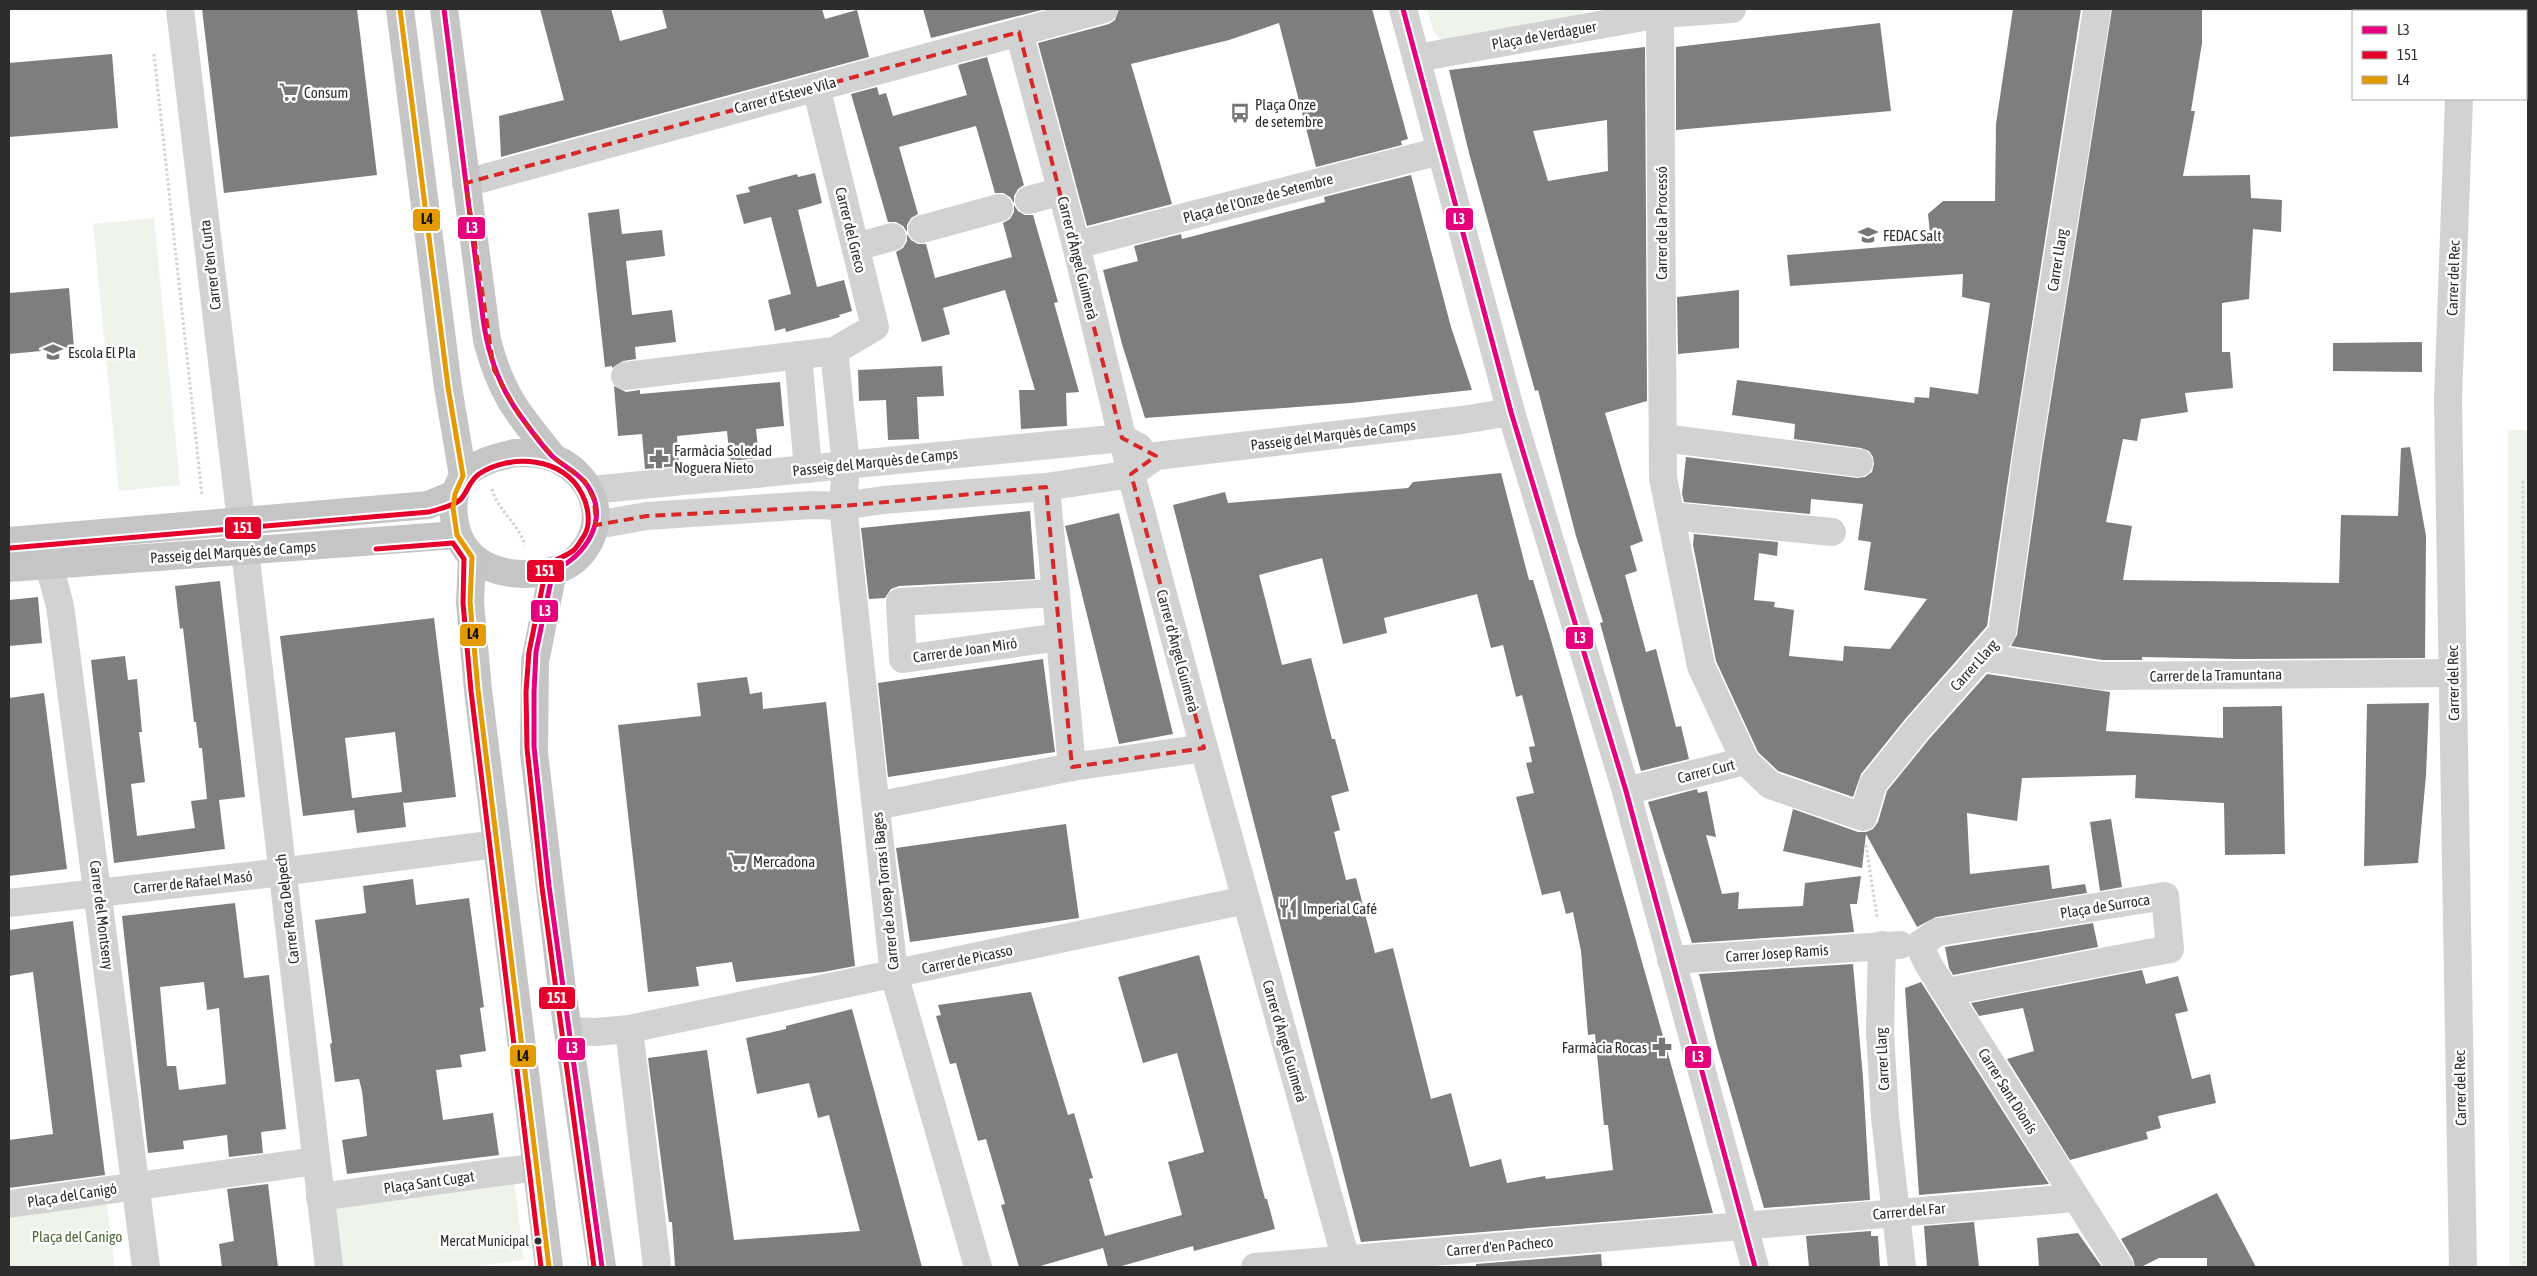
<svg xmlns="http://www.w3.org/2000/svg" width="2537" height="1276" viewBox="0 0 2537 1276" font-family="'Asap Condensed',sans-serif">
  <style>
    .green { fill: #eff4eb }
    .building { fill: #7e7e7e; fill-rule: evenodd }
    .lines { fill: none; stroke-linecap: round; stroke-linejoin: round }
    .path { stroke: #d2d2d2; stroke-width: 3; stroke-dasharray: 2.5 2.5; stroke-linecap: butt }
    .minor { stroke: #d2d2d2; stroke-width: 28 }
    .major { stroke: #c5c5c5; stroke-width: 28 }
    .bus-1-casing { stroke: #fff; stroke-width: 9 }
    .bus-2-casing { stroke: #fff; stroke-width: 9 }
    .bus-3-casing { stroke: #fff; stroke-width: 9 }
    .bus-1 { stroke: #e5007d; stroke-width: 5 }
    .bus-2 { stroke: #e4002b; stroke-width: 5 }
    .bus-3 { stroke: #e39a04; stroke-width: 5 }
    .marked { fill: none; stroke: #d62828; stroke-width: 4; stroke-dasharray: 10 6; stroke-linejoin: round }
    .bus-dot { fill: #2d2d2d; stroke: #fff; stroke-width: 2 }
    .labels { text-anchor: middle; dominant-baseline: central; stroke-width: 5; stroke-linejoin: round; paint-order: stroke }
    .bus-label { font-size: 14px; fill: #2d2d2d; stroke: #fff; text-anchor: end }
    .street-label { font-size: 15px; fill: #2d2d2d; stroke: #fff }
    .poi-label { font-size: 15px; fill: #2d2d2d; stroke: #fff; text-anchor: start }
    .park-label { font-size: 15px; fill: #4d693a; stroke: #fff }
    .line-badge { stroke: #fff; stroke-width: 2 }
    .badge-label { font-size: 14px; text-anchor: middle; font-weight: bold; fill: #fff }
    .pale-badge-label { font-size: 14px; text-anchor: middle; font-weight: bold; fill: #111 }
  </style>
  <rect width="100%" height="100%" fill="#fff"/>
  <!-- green -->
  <g class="green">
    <polygon points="1427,9 1585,9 1577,18 1442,40 1434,32"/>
    <polygon points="154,218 180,485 119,491 93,224"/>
    <polygon points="2508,430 2528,430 2528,1267 2509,1267"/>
    <polygon points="514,1179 524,1260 472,1267 341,1267 332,1202"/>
    <polygon points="106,1199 115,1267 9,1267 9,1214"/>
  </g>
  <!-- building -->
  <g class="building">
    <polygon points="202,9 357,9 377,175 224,193"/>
    <polygon points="540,9 611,9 620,41 667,28 662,9 822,9 825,19 857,10 869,57 501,157 499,116 564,100"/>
    <polygon points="923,9 1046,9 931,38"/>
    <polygon points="1119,9 1372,9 1408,139 1401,141 1402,145 1316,167 1279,23 1229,40 1131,64 1172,204 1087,226 1038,43 1109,24 1115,20"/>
    <polygon points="2013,9 2081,9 2012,452 1987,626 1906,718 1861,774 1853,797 1778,771 1758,752 1716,661 1693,545 1694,534 1778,542 1777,556 1759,553 1754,600 1775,602 1774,607 1794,610 1789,656 1843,661 1844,646 1890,649 1927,599 1864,590 1871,542 1858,540 1863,504 1811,499 1810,514 1684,502 1682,494 1686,457 1857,478 1865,477 1872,472 1874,464 1873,457 1869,451 1861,448 1794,439 1795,424 1732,415 1737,380 1914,403 1915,397 1929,398 1930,387 1978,394 1990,303 1962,297 1963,274 1790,286 1787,255 1931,243 1928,214 1943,201 1995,201 1996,124"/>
    <polygon points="2112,9 2202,9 2202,43 2191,111 2195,111 2183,176 2250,175 2251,198 2282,200 2281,232 2253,229 2249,299 2222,303 2222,352 2230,352 2233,388 2185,393 2188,412 2141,419 2137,441 2123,439 2106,522 2132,526 2123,580 2339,583 2341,515 2398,516 2401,448 2410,447 2426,536 2425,658 2237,659 2142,657 2142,660 2102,660 2011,646 2017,635 2042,456"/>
    <polygon points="1880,23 1891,111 1676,130 1676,47"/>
    <path d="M1645 47 1647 401 1605 413 1643 541 1630 546 1637 571 1625 575 1646 652 1656 649 1676 727 1681 726 1689 759 1641 771 1600 623 1603 622 1576 536 1538 390 1535 391 1469 153 1449 70ZM1607 120 1608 171 1548 181 1533 131Z"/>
    <polygon points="112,54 118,128 9,137 9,63"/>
    <polygon points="987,57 1024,185 1018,189 1014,196 1014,203 1010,197 1003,193 995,193 976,126 899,147 918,214 911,218 907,225 907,232 903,226 896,222 888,222 851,94 877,87 879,95 886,93 893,116 967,95 958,65"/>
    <polygon points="815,173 822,203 798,210 817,287 844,280 852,311 839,315 840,317 786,332 785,328 775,331 768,300 791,294 771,217 744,224 736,195 750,192 748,187 797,174 798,177"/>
    <polygon points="1411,175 1451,327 1472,390 1351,403 1145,418 1122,344 1103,270 1138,261 1134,246 1181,234 1182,239 1325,202 1324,197"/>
    <polygon points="1014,205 1018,211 1025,215 1033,215 1058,302 1054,303 1079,392 1066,393 1067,426 1021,429 1019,390 1035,390 1005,290 943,308 950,334 922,342 896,252 903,248 907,241 907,234 911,240 918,244 926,244 935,278 1012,257 1003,223 1010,219 1014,212"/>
    <polygon points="619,209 622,234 662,230 665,256 626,261 632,315 672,310 676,342 635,347 636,359 623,361 612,368 612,366 605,367 588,213"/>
    <polygon points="69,288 74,348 9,354 9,293"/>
    <polygon points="1739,290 1739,348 1678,354 1677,297"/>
    <polygon points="2422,342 2422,372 2333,371 2333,343"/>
    <polygon points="942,366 944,396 917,397 919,439 888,440 886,400 859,401 858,370"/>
    <polygon points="780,382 784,426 756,429 759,458 730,461 727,431 677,436 679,466 645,469 642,434 618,436 614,386 626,392 640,390 640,394"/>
    <path d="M1501 473 1529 580H1533L1549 633 1713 1213 1361 1242 1173 505 1225 492 1228 503 1408 488 1413 482ZM1322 558 1343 644 1387 633 1384 618 1477 594 1491 648 1503 645 1516 697 1522 695 1535 746 1529 747 1532 762 1526 763 1534 793 1516 797 1542 895 1560 891 1566 914 1573 912 1581 951 1588 1035 1595 1034 1604 1125H1608L1613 1170 1546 1179 1545 1176 1507 1183 1501 1159 1470 1167 1451 1093 1431 1099 1393 948 1375 953 1356 878 1346 880 1334 832 1340 830 1331 796 1349 791 1335 739H1332L1311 658 1282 665 1259 575Z"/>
    <polygon points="1030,511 1035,579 899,586 891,589 885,598 869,599 861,528"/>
    <polygon points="1119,513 1173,734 1119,744 1065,526"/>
    <polygon points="220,581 245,797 219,800 225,849 114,863 91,660 125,656 128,680 137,679 142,732 139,732 145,782 131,784 137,836 195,828 191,801 207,799 202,748 199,748 196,722 194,722 183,628 180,629 175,586"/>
    <polygon points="38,597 42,643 9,646 9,600"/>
    <path d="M434 618 456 797 404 803 403 801 406 827 357 833 354 810 303 816 280 636ZM395 732 402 792 352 798 345 738Z"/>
    <polygon points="1043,659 1055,752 888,777 878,683"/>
    <polygon points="1987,674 2110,692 2106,731 2223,738 2223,707 2282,706 2285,854 2225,855 2224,803 2135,798 2136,775 2022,778 2017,821 1967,813 1970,874 2049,865 2052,889 2085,884 2087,893 1936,917 1917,927 1866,834 1862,868 1783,851 1793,809 1858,832 1866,832 1873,829 1878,822 1887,791 1930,738"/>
    <polygon points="747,677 750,694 762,692 763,709 826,702 855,966 823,972 736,982 732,962 696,967 699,986 648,992 618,725 701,716 697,683"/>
    <polygon points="44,693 67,869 9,876 9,698"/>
    <polygon points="2429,703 2426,775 2418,863 2364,866 2367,704"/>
    <polygon points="1697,789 1698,793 1707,791 1716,837 1706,835 1722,894 1739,892 1738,909 1803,906 1805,883 1861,876 1857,904 1850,904 1854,932 1692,943 1648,802"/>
    <polygon points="2111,819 2122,887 2100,891 2090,822"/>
    <polygon points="1066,824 1079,918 910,942 896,848"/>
    <polygon points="413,879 416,905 469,898 484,1007 480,1008 486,1051 460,1055 462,1067 436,1070 443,1120 493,1113 499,1155 347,1174 342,1140 367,1136 362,1091 359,1079 335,1082 330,1044 332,1043 315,920 366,913 363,886"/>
    <path d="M235 903 244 978 269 975 286 1129 261 1132 263 1153 229 1157 227 1135 183 1141 184 1149 148 1153 122 916ZM204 982 207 1010 219 1008 226 1084 179 1090 176 1066H167L160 987Z"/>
    <polygon points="73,921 105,1175 9,1188 9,1140 53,1134 33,972 9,976 9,930"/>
    <polygon points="2093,923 2098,947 1953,975 1949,968 1945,947"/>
    <polygon points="1199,955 1265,1199 1267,1199 1275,1229 1194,1251 1193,1246 1118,1267 1108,1267 1103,1248 1037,1267 1019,1267 1001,1205 1005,1204 986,1139 978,1141 956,1063 950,1064 936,1016 941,1015 938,1005 1031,992 1068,1115 1074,1113 1093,1178 1089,1179 1105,1236 1182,1215 1168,1162 1204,1152 1177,1053 1143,1063 1118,977"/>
    <polygon points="1853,964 1863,1078 1870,1200 1764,1208 1717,1046 1699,974"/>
    <polygon points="2142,970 2146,984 2178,976 2188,1011 2175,1014 2192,1079 2210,1074 2216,1103 2158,1116 2161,1128 2146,1132 2148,1139 2070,1160 2007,1059 2034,1051 2023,1008 1979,1016 1971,1003"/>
    <polygon points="1921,982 2049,1184 1919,1195 1905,988"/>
    <polygon points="852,1009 922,1267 675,1267 672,1222 669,1222 648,1058 707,1050 734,1240 860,1231 829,1115 818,1118 809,1083 757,1094 746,1038 786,1029 786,1026"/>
    <polygon points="268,1184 278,1267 222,1267 219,1244 234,1241 227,1189"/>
    <polygon points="2217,1193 2256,1267 2207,1267 2207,1258 2159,1258 2141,1267 2135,1267 2133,1259 2121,1239"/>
    <polygon points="1974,1222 1979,1267 1927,1267 1924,1226"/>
    <polygon points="1871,1231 1871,1236 1878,1236 1880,1267 1809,1267 1806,1236"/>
    <polygon points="2078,1233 2102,1267 2039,1267 2037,1238"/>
    <polygon points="1601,1254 1602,1267 1476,1267 1476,1264"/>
  </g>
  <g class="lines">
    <!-- path -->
    <g class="path">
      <polyline points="154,54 202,495"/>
      <polyline points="2523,481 2524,1267"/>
      <path d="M492 489C498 511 518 523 525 545"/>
      <polyline points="1866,845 1877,917"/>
    </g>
    <!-- minor -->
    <g class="minor">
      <polyline points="180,9 241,521"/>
      <polyline points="1403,9 1511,412 1626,791 1755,1267"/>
      <polyline points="1663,9 1660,14 1663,478 1701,666 1745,761"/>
      <polyline points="2463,11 2463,9"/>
      <polyline points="1019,32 1076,245 1131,474 1204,748 1348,1267"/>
      <polyline points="1417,58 1660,14 1732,9"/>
      <polyline points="2459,99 2448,400 2463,1267"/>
      <polyline points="466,183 1104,9"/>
      <polyline points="1029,200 1062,191"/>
      <polyline points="922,229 999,208"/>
      <polyline points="1076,245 1440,151"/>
      <polyline points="856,247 892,237"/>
      <polyline points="834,351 846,465 843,506 894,974 978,1267"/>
      <polyline points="798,355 808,469"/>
      <polyline points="625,376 834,351 875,327 816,87"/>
      <polyline points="1663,438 1859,463"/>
      <polyline points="1046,487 1072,767"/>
      <polyline points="591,490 1122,438 1139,447"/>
      <polyline points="1671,516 1832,532"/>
      <polyline points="596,525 647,516 812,505 843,506 883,500 1046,487 1131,474 1156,456 1462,420 1511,412"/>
      <polyline points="245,551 329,1267"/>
      <polyline points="49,565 60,606 146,1267"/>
      <polyline points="1056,593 900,602 903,659 1060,637"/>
      <polyline points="1981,657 2101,676 2453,673"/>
      <polyline points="1626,791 1745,761 1770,785 1863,817 1873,784 1918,728 2002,633 2027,454 2097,9"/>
      <polyline points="876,806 1072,767 1204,748"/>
      <polyline points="9,903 257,875 497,844"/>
      <polyline points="1882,945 1880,1032 1885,1117 1902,1267"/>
      <polyline points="1919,945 1938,932 2165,896 2170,949 1947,992"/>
      <polyline points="1919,945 1928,964 2120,1267"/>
      <polyline points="1671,960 1900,945"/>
      <polyline points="629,1029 657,1267"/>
      <polyline points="569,1031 595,1032 629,1029 1246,900"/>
      <polyline points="320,1197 537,1167"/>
      <polyline points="9,1204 316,1161"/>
      <polyline points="1255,1267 2075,1198"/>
    </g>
    <!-- major -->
    <g class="major">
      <polyline points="400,9 448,387 463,476"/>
      <path d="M444 9 487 340C501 395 519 415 554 458"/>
      <path d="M515 453C528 453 543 453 556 459 594 476 610 522 580 555 569 567 556 571 540 573 497 578 458 562 454 516 452 502 455 487 464 476 476 462 498 457 515 453Z"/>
      <polyline points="9,541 428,505 455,494"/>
      <polyline points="472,557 470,602 478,690 549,1267"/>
      <polyline points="9,568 457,535"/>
      <polyline points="553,571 535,662 534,753 562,990 602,1267"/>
    </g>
    <defs>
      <g id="bus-1">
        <path d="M444 9 482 311C486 346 495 378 515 408 526 424 539 442 552 456 563 466 578 472 587 485 611 520 585 556 553 571L536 652 534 692V747L549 886 602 1267"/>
        <polyline points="1403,9 1511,412 1626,791 1755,1267"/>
      </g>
      <g id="bus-2">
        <path d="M10 548 429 512C438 509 455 506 461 499 468 491 469 481 479 474 511 453 564 457 582 494 588 505 591 523 585 534 582 539 578 546 574 550 566 557 552 559 546 569L529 652 526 692 527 748 542 887 594 1267"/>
        <polyline points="376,549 453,543 464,559 463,603 471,691 541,1267"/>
      </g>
      <polyline id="bus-3" points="400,9 448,387 463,476 455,494 453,508 457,535 472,557 470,602 478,690 549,1267"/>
    </defs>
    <!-- bus-1 casing -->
    <use href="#bus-1" class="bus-1-casing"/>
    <!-- bus-2 casing -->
    <use href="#bus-2" class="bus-2-casing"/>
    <!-- bus-3 casing -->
    <use href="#bus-3" class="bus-3-casing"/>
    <!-- bus-1 -->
    <use href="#bus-1" class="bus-1"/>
    <!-- bus-2 -->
    <use href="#bus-2" class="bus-2"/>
    <!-- bus-3 -->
    <use href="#bus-3" class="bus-3"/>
  </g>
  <!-- marked area -->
  <path class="marked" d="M1019 32 1122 438 1156 456 1131 474 1204 748 1072 767 1046 487 843 506 647 516 596 525 594 500 585 481 554 458 519 415 494 370 466 183Z"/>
  <!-- icons -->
  <defs>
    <symbol id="supermarket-bare" viewBox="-9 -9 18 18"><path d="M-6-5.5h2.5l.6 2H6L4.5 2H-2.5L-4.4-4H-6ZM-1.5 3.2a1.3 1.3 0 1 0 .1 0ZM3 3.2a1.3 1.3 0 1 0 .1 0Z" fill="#767676" stroke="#fff" stroke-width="2.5" paint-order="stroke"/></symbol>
    <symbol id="bus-bare" viewBox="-9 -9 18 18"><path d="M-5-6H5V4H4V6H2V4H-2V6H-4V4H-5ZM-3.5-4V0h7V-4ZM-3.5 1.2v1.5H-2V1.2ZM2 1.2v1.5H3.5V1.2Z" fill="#767676" stroke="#fff" stroke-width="2.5" paint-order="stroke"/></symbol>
    <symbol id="school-bare" viewBox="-9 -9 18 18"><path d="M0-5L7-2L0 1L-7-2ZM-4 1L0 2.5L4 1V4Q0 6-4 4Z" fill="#767676" stroke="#fff" stroke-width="2.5" paint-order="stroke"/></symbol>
    <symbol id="pharmacy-bare" viewBox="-9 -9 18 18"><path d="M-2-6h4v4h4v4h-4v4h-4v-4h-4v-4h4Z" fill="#767676" stroke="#fff" stroke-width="2.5" paint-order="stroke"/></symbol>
    <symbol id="restaurant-bare" viewBox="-9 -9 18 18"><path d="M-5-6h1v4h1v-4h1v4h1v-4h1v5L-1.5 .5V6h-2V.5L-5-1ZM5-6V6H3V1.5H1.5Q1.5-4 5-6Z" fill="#767676" stroke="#fff" stroke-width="2.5" paint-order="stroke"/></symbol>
  </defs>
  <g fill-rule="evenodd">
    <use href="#supermarket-bare" x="275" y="78" width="28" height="28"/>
    <use href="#bus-bare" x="1226" y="99" width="28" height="28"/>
    <use href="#school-bare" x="1854" y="221" width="28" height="28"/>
    <use href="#school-bare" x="39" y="338" width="28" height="28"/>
    <use href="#pharmacy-bare" x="645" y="445" width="28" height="28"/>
    <use href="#supermarket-bare" x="724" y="847" width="28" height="28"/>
    <use href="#restaurant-bare" x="1274" y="894" width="28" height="28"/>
    <use href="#pharmacy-bare" x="1648" y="1033" width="28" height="28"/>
  </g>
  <!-- markers -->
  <circle class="bus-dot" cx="538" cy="1241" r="4.5"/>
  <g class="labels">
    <!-- bus labels -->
    <g class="bus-label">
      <text x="529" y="1241">Mercat Municipal</text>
    </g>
    <!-- street labels -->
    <g class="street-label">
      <text transform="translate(1544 35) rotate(-10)">Plaça de Verdaguer</text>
      <text transform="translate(785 95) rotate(-15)">Carrer d'Esteve Vila</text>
      <text transform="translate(1258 198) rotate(-15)">Plaça de l'Onze de Setembre</text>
      <text transform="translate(1661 223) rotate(-90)">Carrer de la Processó</text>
      <text transform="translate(851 230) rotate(76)">Carrer del Greco</text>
      <text transform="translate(1078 258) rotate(76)">Carrer d'Àngel Guimerà</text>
      <text transform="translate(2057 260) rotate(-81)">Carrer Llarg</text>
      <text transform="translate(210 265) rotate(-97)">Carrer d'en Curta</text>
      <text transform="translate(2453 278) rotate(-88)">Carrer del Rec</text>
      <text transform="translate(1333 435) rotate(-7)">Passeig del Marquès de Camps</text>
      <text transform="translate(875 462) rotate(-6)">Passeig del Marquès de Camps</text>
      <text transform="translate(233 552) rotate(-4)">Passeig del Marquès de Camps</text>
      <text transform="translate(965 650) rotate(-8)">Carrer de Joan Miró</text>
      <text transform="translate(1178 651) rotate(75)">Carrer d'Àngel Guimerà</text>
      <text transform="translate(1974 665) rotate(-48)">Carrer Llarg</text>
      <text transform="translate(2216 675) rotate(-1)">Carrer de la Tramuntana</text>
      <text transform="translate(2453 683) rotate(-91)">Carrer del Rec</text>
      <text transform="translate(1706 771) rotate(-14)">Carrer Curt</text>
      <text transform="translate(193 882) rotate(-6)">Carrer de Rafael Masó</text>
      <text transform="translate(885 891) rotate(-96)">Carrer de Josep Torras i Bages</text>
      <text transform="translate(2105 906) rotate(-9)">Plaça de Surroca</text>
      <text transform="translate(287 909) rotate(-97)">Carrer Roca Delpech</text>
      <text transform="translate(102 915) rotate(83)">Carrer del Montseny</text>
      <text transform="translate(1777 953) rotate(-4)">Carrer Josep Ramis</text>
      <text transform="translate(967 959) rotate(-12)">Carrer de Picasso</text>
      <text transform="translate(1285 1041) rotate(74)">Carrer d'Àngel Guimerà</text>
      <text transform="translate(1882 1059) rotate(-93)">Carrer Llarg</text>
      <text transform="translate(2460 1088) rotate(-91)">Carrer del Rec</text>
      <text transform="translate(2008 1091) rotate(58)">Carrer Sant Dionís</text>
      <text transform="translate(429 1182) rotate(-8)">Plaça Sant Cugat</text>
      <text transform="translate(72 1195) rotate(-9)">Plaça del Canigó</text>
      <text transform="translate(1909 1211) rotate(-5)">Carrer del Far</text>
      <text transform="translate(1500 1246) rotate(-5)">Carrer d'en Pacheco</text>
    </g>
    <!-- poi labels -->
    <g class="poi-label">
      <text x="304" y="92">Consum</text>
      <text x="1255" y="104">Plaça Onze<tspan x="1255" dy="17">de setembre</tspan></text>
      <text x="1883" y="235">FEDAC Salt</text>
      <text x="68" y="352">Escola El Pla</text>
      <text x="674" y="450">Farmàcia Soledad<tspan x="674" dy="17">Noguera Nieto</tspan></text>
      <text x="753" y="861">Mercadona</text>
      <text x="1303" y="908">Imperial Café</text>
      <text x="1647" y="1047" text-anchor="end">Farmàcia Rocas</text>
    </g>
    <!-- park labels -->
    <g class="park-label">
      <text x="77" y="1236">Plaça del Canigo</text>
    </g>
  </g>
  <g class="line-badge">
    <rect x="1445" y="207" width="29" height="24" rx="5" fill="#e5007d"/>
    <rect x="412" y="208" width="29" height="24" rx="5" fill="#e39a04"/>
    <rect x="457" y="216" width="29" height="24" rx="5" fill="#e5007d"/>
    <rect x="224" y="516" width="38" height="24" rx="5" fill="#e4002b"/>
    <rect x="526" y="559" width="39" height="24" rx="5" fill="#e4002b"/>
    <rect x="530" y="599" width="29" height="24" rx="5" fill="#e5007d"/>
    <rect x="459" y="623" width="28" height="24" rx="5" fill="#e39a04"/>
    <rect x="1565" y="626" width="29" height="24" rx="5" fill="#e5007d"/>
    <rect x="538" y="986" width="38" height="24" rx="5" fill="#e4002b"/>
    <rect x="557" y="1037" width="29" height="24" rx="5" fill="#e5007d"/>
    <rect x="509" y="1044" width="28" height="24" rx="5" fill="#e39a04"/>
    <rect x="1684" y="1045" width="28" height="24" rx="5" fill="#e5007d"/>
  </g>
  <g class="badge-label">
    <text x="1459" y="224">L3</text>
    <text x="472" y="233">L3</text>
    <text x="243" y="533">151</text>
    <text x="545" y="576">151</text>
    <text x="545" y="616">L3</text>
    <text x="1580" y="643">L3</text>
    <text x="557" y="1003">151</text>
    <text x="572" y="1053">L3</text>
    <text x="1698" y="1062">L3</text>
  </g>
  <g class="pale-badge-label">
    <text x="427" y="224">L4</text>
    <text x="473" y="639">L4</text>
    <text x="523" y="1061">L4</text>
  </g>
  <!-- border -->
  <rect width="2537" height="1276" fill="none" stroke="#2d2d2d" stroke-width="20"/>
  <!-- legend -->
  <rect x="2352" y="10" width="175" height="90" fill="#ffffff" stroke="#ababab"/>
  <rect x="2362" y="26" width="25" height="8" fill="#e5007d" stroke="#ababab"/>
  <text x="2397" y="35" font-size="15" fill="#2d2d2d">L3</text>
  <rect x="2362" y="51" width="25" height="8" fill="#e4002b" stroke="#ababab"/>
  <text x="2397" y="60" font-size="15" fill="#2d2d2d">151</text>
  <rect x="2362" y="76" width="25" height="8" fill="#e39a04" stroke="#ababab"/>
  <text x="2397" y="85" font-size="15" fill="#2d2d2d">L4</text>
</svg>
